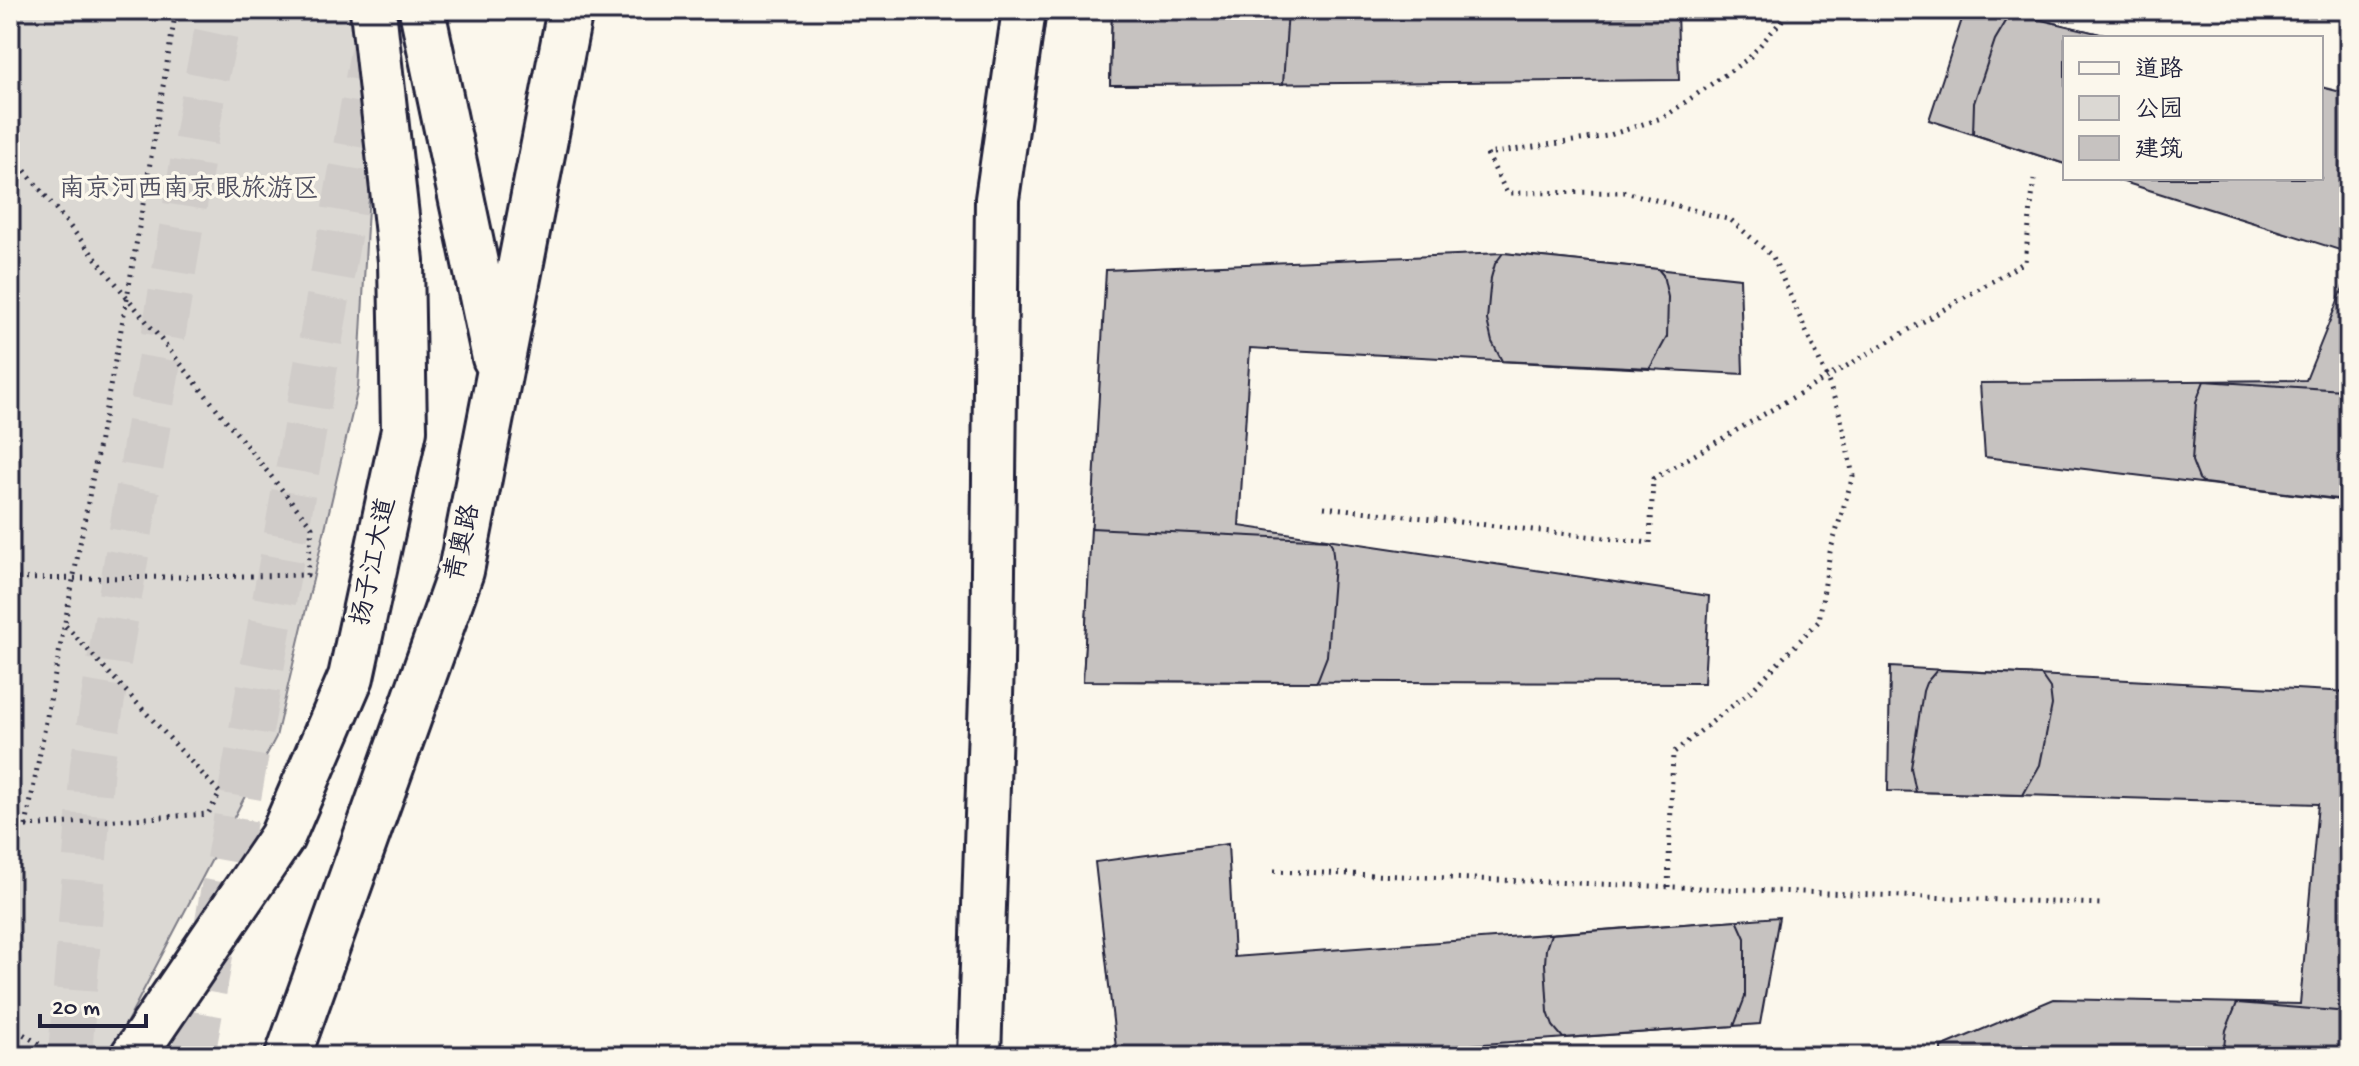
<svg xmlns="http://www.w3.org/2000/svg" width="2359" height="1066" viewBox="0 0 2359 1066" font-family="'Gochi Hand','LXGW WenKai TC',sans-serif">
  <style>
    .green { fill: #dbd8d3; stroke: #7e7d87; stroke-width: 2 }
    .building { fill: #c6c2c0; stroke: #22223b; stroke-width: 2 }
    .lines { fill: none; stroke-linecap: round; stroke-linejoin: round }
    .highway-tunnel { stroke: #d0ccc9; stroke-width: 44; stroke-dasharray: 44 22; stroke-linecap: butt }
    .street-casing { stroke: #22223b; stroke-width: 48 }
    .secondary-casing { stroke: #22223b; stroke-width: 50 }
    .path { stroke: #22223b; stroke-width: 5; stroke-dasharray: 2 6; stroke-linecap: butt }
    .street { stroke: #fbf7ec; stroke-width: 42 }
    .secondary { stroke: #fbf7ec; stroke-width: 44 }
    .path-bridge { stroke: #22223b; stroke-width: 5; stroke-dasharray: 2 6; stroke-linecap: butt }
    .labels { text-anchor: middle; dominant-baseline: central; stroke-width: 7; stroke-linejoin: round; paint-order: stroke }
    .park-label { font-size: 26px; fill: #505061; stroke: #fbf7ec }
    .street-label { font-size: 26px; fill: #22223b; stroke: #fbf7ec }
  </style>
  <rect width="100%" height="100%" fill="#fbf7ec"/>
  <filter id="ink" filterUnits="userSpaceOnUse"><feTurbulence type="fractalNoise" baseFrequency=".0125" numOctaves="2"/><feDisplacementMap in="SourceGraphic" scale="16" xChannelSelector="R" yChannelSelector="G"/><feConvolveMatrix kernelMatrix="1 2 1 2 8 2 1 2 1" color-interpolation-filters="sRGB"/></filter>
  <g filter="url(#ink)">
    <!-- green -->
    <polygon class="green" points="10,10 379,10 358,388 276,737 109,1056 10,1056"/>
    <!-- building -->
    <g class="building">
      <polygon points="1112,10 1677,10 1679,80 1110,85"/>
      <polygon points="1112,10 1288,10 1283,84 1110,85"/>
      <polygon points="1965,10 2000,10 2116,38 2065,38 2065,164 1929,120"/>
      <polygon points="2011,13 2105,35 2106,38 2065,38 2065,164 1973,134 1974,103 1995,40"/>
      <polygon points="2321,87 2349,94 2349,253 2111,178 2321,178"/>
      <polygon points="1503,253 1740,278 1743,374 1250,348 1239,526 1709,596 1704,683 1083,681 1106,270"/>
      <polygon points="1503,253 1658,269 1663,275 1668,297 1667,337 1650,368 1502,361 1492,342 1487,320 1491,278 1495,264"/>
      <polygon points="2349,273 2349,501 1985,457 1980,383 2306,380"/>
      <polygon points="2204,381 2343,390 2349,398 2349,483 2345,490 2337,499 2204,483 2199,479 2192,461 2196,402"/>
      <polygon points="1091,528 1329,540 1332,545 1334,564 1327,656 1318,679 1316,682 1083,681"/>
      <polygon points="1890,667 2349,692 2349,1056 1941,1056 1941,1047 2054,999 2300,1004 2318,804 1888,791"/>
      <polygon points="1937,670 2041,675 2050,688 2052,705 2040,765 2023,795 1916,792 1911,768 1923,691 1926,683"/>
      <polygon points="1228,844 1234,957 1779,917 1760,1024 1319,1056 1117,1056 1095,862"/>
      <polygon points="1737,920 1745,938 1745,997 1734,1026 1563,1038 1553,1026 1548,1012 1545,964 1546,949 1551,934"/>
      <polygon points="2237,1003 2349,1012 2349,1056 2223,1056 2226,1030"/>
    </g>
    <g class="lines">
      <!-- highway-tunnel -->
      <g class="highway-tunnel">
        <polyline points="70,1056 92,765 205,85 221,10"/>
        <polyline points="193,1056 373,46"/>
      </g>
      <defs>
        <polyline id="street" points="979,1056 992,665 997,199 1024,10"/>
        <g id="secondary">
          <polyline points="422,10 495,358"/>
          <polyline points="133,1056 282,837 351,677 404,430 401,261 373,10"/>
          <polyline points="288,1056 461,571 570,10"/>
        </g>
      </defs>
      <!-- street casing -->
      <use href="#street" class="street-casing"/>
      <!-- secondary casing -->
      <use href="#secondary" class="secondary-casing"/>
      <!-- path -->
      <g class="path">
        <polyline points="10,152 312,527 307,575 251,576"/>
        <polyline points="1324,507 1650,543 1653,479 2025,262 2034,180"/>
        <polyline points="26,826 208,814 220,793 65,625"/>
        <polyline points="10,828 26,826 127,298 176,10"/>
        <polyline points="1274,871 2102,904"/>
        <polyline points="1668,887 1673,753 1752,690 1819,621 1830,552 1853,476 1840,415 1827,378 1773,257 1731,220 1625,192 1507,193 1487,154 1607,136 1664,117 1749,58 1791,10"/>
        <polyline points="10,1026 49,1050 45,1056"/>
      </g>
      <!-- street -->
      <use href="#street" class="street"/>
      <!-- secondary -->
      <use href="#secondary" class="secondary"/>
      <!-- path-bridge -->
      <polyline class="path-bridge" points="10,579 251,576"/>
    </g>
  </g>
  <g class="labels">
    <!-- park labels -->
    <g class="park-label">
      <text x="189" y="191">南京河西南京眼旅游区</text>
    </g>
    <!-- street labels -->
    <g class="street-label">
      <text transform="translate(465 543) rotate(-77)">青奥路</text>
      <text transform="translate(376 562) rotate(-78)">扬子江大道</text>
    </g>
  </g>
  <!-- margin -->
  <rect width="2359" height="1066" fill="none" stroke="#fbf7ec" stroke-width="40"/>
  <rect x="20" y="20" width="2319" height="1026" fill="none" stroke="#22223b" stroke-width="3" filter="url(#ink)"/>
  <!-- legend -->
  <rect x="2063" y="36" width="260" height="144" fill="#fbf7ec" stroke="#a4a2a5" stroke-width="2"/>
  <rect x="2079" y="62" width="40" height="12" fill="#fbf7ec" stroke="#a4a2a5" stroke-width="2"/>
  <text x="2135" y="76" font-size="24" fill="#22223b">道路</text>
  <rect x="2079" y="96" width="40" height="24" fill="#dbd8d3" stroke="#a4a2a5" stroke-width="2"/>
  <text x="2135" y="116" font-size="24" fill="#22223b">公园</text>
  <rect x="2079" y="136" width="40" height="24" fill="#c6c2c0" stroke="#a4a2a5" stroke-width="2"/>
  <text x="2135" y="156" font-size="24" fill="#22223b">建筑</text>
  <!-- scale -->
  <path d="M40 1014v12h106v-12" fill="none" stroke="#22223b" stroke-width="4"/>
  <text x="52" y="1014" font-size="24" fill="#22223b" stroke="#fbf7ec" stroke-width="6" paint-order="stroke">20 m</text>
</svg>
